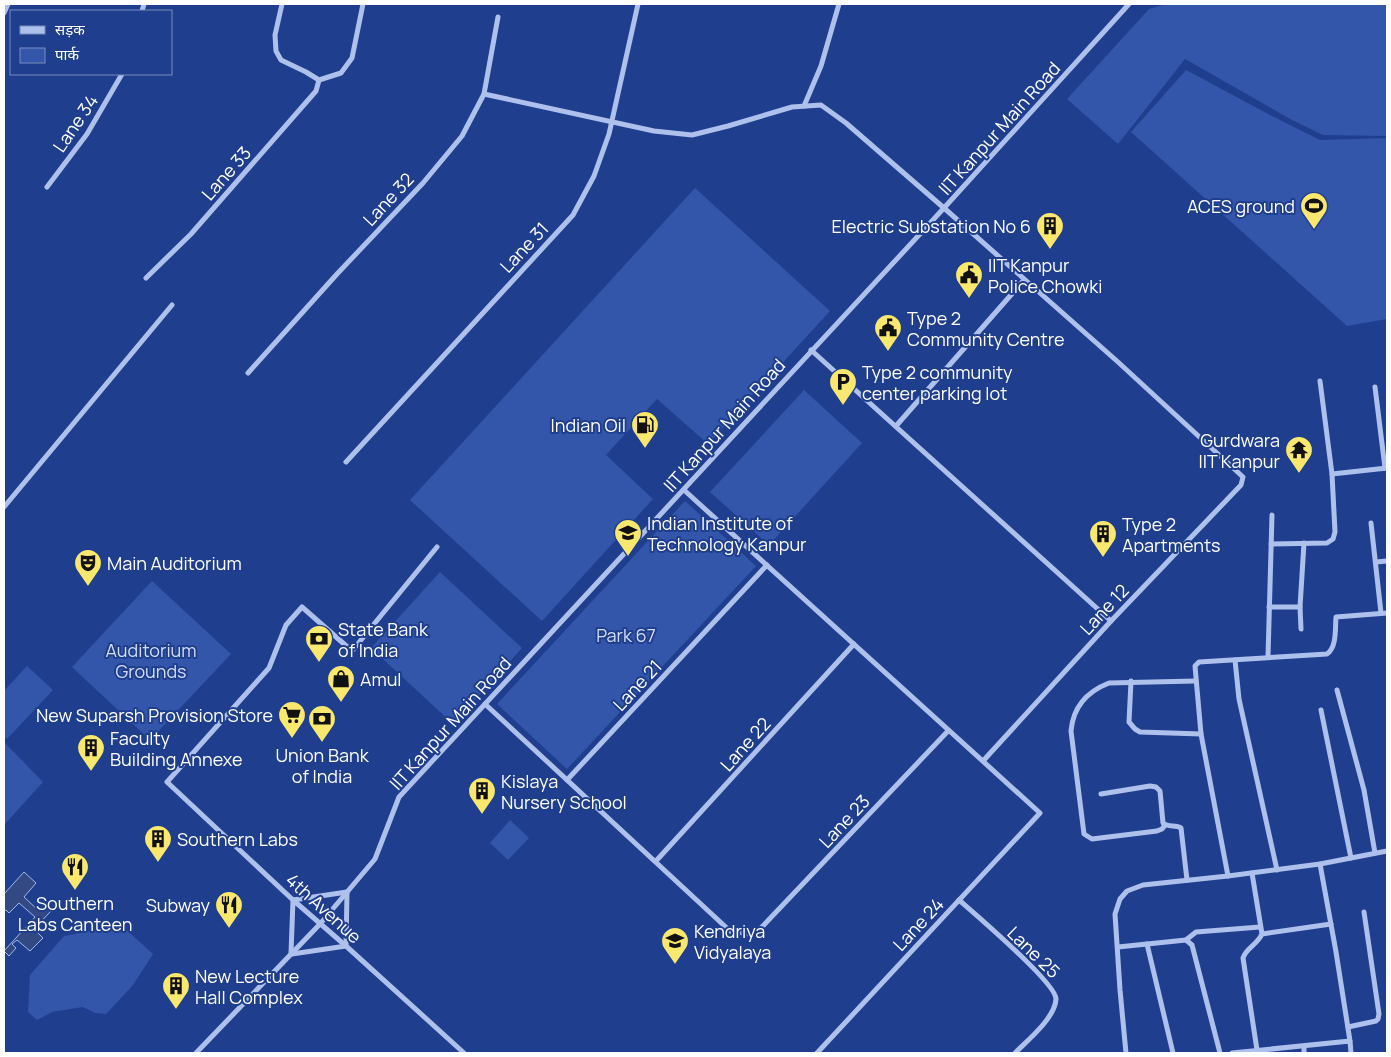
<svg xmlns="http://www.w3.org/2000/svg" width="1391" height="1057" viewBox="0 0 1391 1057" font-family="Manrope,'Noto Sans Devanagari',sans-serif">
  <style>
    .green { fill: #3356ab }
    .water { fill: #334984; stroke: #a1b8ee }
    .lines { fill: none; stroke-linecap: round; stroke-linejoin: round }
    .street { stroke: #aec0ec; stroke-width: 5 }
    .labels { text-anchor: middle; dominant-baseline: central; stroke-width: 4; stroke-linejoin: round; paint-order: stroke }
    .street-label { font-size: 18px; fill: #fff; stroke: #1f3e8e }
    .poi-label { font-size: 18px; fill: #fff; stroke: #1f3e8e; text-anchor: start }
    .park-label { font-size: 18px; fill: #d3def9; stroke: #1f3e8e }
  </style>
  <rect width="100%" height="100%" fill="#1f3e8e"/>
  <!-- green -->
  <g class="green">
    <polygon points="1166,4 1387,4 1387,136 1323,135 1292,120 1185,59 1118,144 1067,99 1149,9"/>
    <polygon points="1186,70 1272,116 1320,140 1387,138 1387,319 1347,326 1131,132"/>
    <polygon points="695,188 830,311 708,444 657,399 606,455 653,499 542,621 410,500"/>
    <polygon points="804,390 862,443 769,545 710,492"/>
    <polygon points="685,501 756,566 567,769 497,704"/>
    <polygon points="440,572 522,648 453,724 371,648"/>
    <polygon points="152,581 231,654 150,740 72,667"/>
    <polygon points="27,666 53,690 7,739 4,736 4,691"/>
    <polygon points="4,742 43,782 4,825"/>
    <polygon points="510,820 529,838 508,860 490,843"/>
    <polygon points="121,925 153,954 133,985 106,1014 95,1013 83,1007 52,1012 37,1020 28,1012 30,975 64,936"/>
  </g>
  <!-- water -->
  <polygon class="water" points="24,872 36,883 24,897 39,911 45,905 51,911 34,929 43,938 30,951 17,940 12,944 16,948 9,956 4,951 35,917 19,903 9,913 6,910 4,911 4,894"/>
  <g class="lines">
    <!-- street -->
    <g class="street">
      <polyline points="282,4 275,35 276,51 281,60 306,72 319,80"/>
      <polyline points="142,11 144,4"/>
      <polyline points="4,13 8,4"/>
      <polyline points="484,94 654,131 692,135 728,126 792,107 821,105 846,123 944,208 1118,362 1243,477 1241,485 1111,621 983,761"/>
      <polyline points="804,106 821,66 839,4"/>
      <polyline points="47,187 87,134 122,74"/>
      <polyline points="146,278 191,234 316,91 319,80 341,73 352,58 363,4"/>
      <polyline points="811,350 1111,621"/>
      <polyline points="248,373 337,274 423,183 462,136 484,94 498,17"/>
      <polyline points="1320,381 1332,474 1387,468"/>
      <polyline points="1375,387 1385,468"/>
      <polyline points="896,426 1024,280"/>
      <polyline points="346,462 573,215 594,176 609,134 638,4"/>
      <polyline points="684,490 1040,813 817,1053"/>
      <polyline points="4,507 172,305"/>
      <polyline points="1371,523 1381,613"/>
      <polyline points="1271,544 1327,543 1333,539 1335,532 1332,474"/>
      <polyline points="437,547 352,651 302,607 286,625 269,668 167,782 293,900 346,946 464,1053"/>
      <polyline points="1376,562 1387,561"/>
      <polyline points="1269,607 1300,607"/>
      <polyline points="1301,629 1300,607 1304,543"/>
      <polyline points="1268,657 1272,515"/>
      <polyline points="1235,660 1239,699 1277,870"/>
      <polyline points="1131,681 1129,722 1135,729 1140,732 1201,734"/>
      <polyline points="1337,690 1364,790 1375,853"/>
      <polyline points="485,704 730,931 750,934 760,929 948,731"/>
      <polyline points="1321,710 1351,858"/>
      <polyline points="567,780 767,565"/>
      <path d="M1101 794 1150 786 1156 787 1160 791 1163 823C1168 828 1176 824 1181 828L1187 880"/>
      <path d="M1165 825 1162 829 1157 831 1092 839 1084 834 1071 731C1073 707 1086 692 1109 683L1195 681"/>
      <polyline points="656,861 854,644"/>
      <polyline points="1320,864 1336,952 1350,1041"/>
      <path d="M1252 873 1262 934C1257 945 1246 948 1243 958L1257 1050"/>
      <path d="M1228 876 1201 734 1195 666 1199 662 1327 654C1337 647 1335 629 1336 617L1387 613"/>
      <polyline points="293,900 347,892"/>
      <path d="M959 900C975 914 1056 983 1056 999 1055 1018 1028 1040 1015 1053"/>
      <polyline points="1262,934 1331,924"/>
      <polyline points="1186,940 1196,932 1260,927"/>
      <polyline points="1147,944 1173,1053"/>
      <polyline points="1118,947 1186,940 1192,945 1220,1053"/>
      <polyline points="291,953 293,900"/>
      <polyline points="292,954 346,946 347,892"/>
      <polyline points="1348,1027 1376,1021 1378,1019 1379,1014 1364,912"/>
      <polyline points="1304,1046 1304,1053"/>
      <polyline points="196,1053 320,924 375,859 399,797 944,208 1129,4"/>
      <polyline points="1126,1053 1120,990 1115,914 1120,899 1127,891 1143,885 1228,876 1320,864 1387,851"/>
      <polyline points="1232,1053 1350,1041 1351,1053"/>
    </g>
  </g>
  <!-- icons -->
  <defs>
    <symbol id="stadium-pin" viewBox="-11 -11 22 30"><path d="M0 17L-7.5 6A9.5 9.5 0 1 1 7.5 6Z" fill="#fae86e" stroke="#1f3e8e"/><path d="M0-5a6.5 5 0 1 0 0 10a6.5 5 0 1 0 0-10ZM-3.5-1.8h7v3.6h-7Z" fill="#111"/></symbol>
    <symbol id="building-pin" viewBox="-11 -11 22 30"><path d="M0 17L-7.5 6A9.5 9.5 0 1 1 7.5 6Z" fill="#fae86e" stroke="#1f3e8e"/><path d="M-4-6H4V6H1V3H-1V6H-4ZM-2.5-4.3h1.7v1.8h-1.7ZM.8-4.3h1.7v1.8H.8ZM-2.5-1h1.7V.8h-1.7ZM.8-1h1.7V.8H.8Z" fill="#111"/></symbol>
    <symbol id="civic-pin" viewBox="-11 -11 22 30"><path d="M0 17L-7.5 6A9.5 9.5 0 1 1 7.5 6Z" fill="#fae86e" stroke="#1f3e8e"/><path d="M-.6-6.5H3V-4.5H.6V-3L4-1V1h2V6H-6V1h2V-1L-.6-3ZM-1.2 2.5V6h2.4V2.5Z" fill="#111"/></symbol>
    <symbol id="parking-pin" viewBox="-11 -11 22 30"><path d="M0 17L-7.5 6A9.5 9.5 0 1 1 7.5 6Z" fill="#fae86e" stroke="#1f3e8e"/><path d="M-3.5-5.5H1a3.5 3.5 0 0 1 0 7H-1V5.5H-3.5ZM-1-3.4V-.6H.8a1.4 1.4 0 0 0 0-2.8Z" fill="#111"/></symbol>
    <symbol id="fuel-pin" viewBox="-11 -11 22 30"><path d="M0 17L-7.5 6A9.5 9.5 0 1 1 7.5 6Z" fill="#fae86e" stroke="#1f3e8e"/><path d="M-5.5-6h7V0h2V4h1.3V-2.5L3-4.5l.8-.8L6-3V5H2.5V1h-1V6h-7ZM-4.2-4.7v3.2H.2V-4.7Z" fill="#111"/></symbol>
    <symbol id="temple-pin" viewBox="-11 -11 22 30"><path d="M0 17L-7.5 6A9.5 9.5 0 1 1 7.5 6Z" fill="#fae86e" stroke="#1f3e8e"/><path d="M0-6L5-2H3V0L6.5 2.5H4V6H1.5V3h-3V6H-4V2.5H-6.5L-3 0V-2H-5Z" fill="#111"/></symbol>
    <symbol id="university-pin" viewBox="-11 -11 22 30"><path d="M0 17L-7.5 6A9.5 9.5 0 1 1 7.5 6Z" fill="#fae86e" stroke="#1f3e8e"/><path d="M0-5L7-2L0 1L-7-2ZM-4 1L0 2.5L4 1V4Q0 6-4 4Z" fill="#111"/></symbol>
    <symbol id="theatre-pin" viewBox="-11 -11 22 30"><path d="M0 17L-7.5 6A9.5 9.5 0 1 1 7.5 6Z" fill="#fae86e" stroke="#1f3e8e"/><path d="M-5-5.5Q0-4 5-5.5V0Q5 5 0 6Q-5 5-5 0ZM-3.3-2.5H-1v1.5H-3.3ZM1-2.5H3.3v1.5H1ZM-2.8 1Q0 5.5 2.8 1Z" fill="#111"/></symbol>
    <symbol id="bank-pin" viewBox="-11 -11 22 30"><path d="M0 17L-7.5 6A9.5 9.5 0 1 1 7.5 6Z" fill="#fae86e" stroke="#1f3e8e"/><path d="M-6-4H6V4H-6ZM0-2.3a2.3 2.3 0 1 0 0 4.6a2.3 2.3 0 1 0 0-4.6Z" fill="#111"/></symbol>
    <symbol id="shop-pin" viewBox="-11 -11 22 30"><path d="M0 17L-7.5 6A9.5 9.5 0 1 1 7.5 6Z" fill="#fae86e" stroke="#1f3e8e"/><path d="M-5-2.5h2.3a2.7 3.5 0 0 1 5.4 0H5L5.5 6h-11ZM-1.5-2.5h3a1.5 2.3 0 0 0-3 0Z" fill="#111"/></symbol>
    <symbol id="supermarket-pin" viewBox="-11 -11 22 30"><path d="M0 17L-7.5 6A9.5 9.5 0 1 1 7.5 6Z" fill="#fae86e" stroke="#1f3e8e"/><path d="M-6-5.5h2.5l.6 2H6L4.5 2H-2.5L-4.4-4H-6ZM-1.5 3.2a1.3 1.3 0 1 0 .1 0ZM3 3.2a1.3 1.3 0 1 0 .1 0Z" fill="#111"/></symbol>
    <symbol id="restaurant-pin" viewBox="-11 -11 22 30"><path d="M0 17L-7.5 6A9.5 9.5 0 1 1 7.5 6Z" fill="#fae86e" stroke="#1f3e8e"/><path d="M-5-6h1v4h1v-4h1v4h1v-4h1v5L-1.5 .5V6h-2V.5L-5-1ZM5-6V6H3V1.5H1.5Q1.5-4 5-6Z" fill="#111"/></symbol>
    <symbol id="school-pin" viewBox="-11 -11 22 30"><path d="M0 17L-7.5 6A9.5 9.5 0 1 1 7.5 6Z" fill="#fae86e" stroke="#1f3e8e"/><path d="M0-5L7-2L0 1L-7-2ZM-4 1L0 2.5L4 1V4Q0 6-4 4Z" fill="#111"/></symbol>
  </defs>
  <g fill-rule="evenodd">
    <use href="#stadium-pin" x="1298" y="190" width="32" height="43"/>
    <use href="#building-pin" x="1034" y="210" width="32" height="43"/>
    <use href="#civic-pin" x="953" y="259" width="32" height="43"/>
    <use href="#civic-pin" x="872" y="312" width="32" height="43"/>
    <use href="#parking-pin" x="827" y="366" width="32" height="43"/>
    <use href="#fuel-pin" x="629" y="409" width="32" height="43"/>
    <use href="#temple-pin" x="1283" y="434" width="32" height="43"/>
    <use href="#university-pin" x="612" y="517" width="32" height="43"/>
    <use href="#building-pin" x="1087" y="518" width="32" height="43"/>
    <use href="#theatre-pin" x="72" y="547" width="32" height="43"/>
    <use href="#bank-pin" x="303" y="623" width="32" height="43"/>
    <use href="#shop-pin" x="325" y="663" width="32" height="43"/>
    <use href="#supermarket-pin" x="276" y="699" width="32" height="43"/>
    <use href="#bank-pin" x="306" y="703" width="32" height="43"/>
    <use href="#building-pin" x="75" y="732" width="32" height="43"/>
    <use href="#building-pin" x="466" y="775" width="32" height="43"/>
    <use href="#building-pin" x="142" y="823" width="32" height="43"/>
    <use href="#restaurant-pin" x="59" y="851" width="32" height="43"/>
    <use href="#restaurant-pin" x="213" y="889" width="32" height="43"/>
    <use href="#school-pin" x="659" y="925" width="32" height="43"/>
    <use href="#building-pin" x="160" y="970" width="32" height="43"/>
  </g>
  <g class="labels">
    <!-- street labels -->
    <g class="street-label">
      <text transform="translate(75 123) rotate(-56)">Lane 34</text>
      <text transform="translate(999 128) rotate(-48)">IIT Kanpur Main Road</text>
      <text transform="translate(226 173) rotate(-49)">Lane 33</text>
      <text transform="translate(388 199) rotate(-47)">Lane 32</text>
      <text transform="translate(524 247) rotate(-47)">Lane 31</text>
      <text transform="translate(724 425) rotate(-48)">IIT Kanpur Main Road</text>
      <text transform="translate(1104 609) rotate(-47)">Lane 12</text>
      <text transform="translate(637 685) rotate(-47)">Lane 21</text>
      <text transform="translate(450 723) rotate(-48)">IIT Kanpur Main Road</text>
      <text transform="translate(745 744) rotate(-48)">Lane 22</text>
      <text transform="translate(844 821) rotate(-47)">Lane 23</text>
      <text transform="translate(324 908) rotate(42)">4th Avenue</text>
      <text transform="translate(918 924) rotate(-47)">Lane 24</text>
      <text transform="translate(1034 952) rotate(44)">Lane 25</text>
    </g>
    <!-- poi labels -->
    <g class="poi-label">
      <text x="1295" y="206" text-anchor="end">ACES ground</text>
      <text x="1031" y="226" text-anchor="end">Electric Substation No 6</text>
      <text x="988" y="265">IIT Kanpur<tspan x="988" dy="21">Police Chowki</tspan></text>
      <text x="907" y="318">Type 2<tspan x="907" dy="21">Community Centre</tspan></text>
      <text x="862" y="372">Type 2 community<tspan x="862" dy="21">center parking lot</tspan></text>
      <text x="626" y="425" text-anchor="end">Indian Oil</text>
      <text x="1280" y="440" text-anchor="end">Gurdwara<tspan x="1280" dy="21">IIT Kanpur</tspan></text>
      <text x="647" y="523">Indian Institute of<tspan x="647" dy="21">Technology Kanpur</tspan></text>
      <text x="1122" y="524">Type 2<tspan x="1122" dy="21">Apartments</tspan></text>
      <text x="107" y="563">Main Auditorium</text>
      <text x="338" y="629">State Bank<tspan x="338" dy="21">of India</tspan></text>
      <text x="360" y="679">Amul</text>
      <text x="273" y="715" text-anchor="end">New Suparsh Provision Store</text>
      <text x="110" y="738">Faculty<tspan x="110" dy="21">Building Annexe</tspan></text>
      <text x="322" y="755" text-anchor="middle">Union Bank<tspan x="322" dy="21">of India</tspan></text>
      <text x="501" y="781">Kislaya<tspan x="501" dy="21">Nursery School</tspan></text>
      <text x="177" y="839">Southern Labs</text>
      <text x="75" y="903" text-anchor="middle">Southern<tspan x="75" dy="21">Labs Canteen</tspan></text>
      <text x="210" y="905" text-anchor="end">Subway</text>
      <text x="694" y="931">Kendriya<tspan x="694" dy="21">Vidyalaya</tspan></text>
      <text x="195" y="976">New Lecture<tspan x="195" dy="21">Hall Complex</tspan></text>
    </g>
    <!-- park labels -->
    <g class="park-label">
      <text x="626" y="635">Park 67</text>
      <text x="151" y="650">Auditorium<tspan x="151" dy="21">Grounds</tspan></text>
    </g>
  </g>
  <!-- border -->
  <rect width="1391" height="1057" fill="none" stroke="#ffffff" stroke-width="10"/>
  <!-- legend -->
  <rect x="10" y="10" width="162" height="65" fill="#1f3e8e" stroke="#798bbb"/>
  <rect x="20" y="26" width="25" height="8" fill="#aec0ec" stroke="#798bbb"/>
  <text x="55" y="35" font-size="15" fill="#ffffff">सड़क</text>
  <rect x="20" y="48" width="25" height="15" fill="#3356ab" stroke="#798bbb"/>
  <text x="55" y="60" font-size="15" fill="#ffffff">पार्क</text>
</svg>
